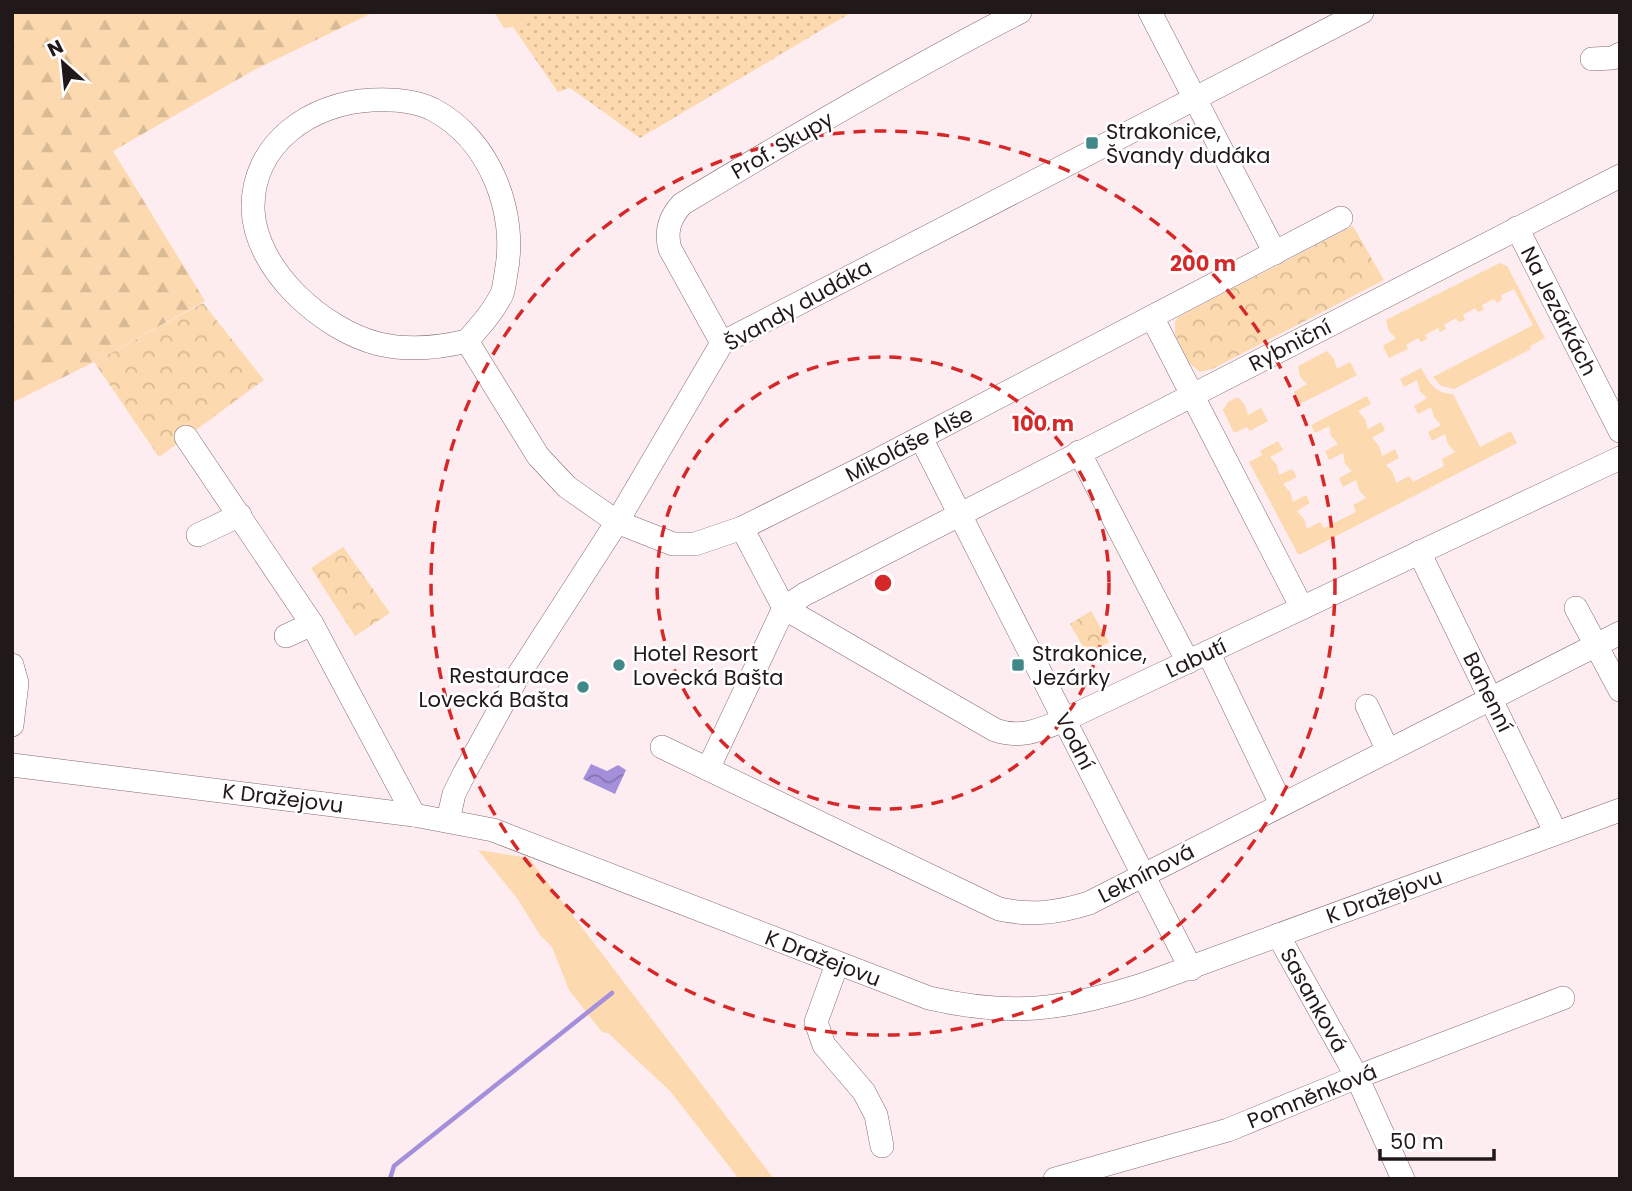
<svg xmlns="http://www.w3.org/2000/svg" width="1632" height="1191" viewBox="0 0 1632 1191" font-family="Poppins,sans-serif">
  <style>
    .grass { fill: #fcd9ae }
    .forest { fill: url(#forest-firs) }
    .park { fill: url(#park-crowns) }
    .garden { fill: url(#garden-dots) }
    .water { fill: url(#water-waves) }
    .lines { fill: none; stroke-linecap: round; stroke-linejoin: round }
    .stream { stroke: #a48fdb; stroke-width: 4.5 }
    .minor-casing { stroke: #836b70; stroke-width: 24 }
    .minor { stroke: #fff; stroke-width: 23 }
    .ring { fill: none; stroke: #d62828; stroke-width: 3.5; stroke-dasharray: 12 9 }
    .poi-dot { fill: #418988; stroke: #fff; stroke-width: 2.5 }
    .labels { text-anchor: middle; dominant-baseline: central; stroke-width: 5; stroke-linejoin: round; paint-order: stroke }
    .poi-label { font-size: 21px; fill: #21181a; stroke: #fff; text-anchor: start }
    .street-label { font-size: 21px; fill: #21181a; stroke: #fff }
    .centre { fill: #d62828; stroke: #fff; stroke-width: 3.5 }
    .ring-label { font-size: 21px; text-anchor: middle; font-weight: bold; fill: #d62828; stroke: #fff; stroke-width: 5; stroke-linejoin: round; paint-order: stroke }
  </style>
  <defs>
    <pattern id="forest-firs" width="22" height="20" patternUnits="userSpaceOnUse" patternTransform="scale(1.75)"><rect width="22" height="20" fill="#fcd9ae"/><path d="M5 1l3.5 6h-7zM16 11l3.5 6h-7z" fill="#d8ba95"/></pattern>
    <pattern id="park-crowns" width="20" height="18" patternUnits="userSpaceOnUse" patternTransform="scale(1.75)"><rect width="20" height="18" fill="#fcd9ae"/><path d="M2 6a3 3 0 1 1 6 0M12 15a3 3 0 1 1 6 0" fill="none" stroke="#d8ba95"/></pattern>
    <pattern id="garden-dots" width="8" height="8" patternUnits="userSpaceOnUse" patternTransform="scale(1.75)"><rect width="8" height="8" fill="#fcd9ae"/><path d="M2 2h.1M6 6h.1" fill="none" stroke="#d8ba95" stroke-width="1.8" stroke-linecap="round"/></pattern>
    <pattern id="water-waves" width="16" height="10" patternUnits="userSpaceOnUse" patternTransform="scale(1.75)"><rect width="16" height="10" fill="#a48fdb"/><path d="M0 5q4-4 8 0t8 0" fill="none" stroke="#8574b1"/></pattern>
  </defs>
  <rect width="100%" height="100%" fill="#feedf0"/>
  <!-- grass -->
  <g class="grass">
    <polygon points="1500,263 1507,266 1545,338 1530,346 1531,349 1454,389 1441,386 1433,377 1533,325 1514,289 1501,295 1502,300 1497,303 1494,299 1482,305 1484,310 1478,312 1475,308 1463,315 1465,320 1459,322 1456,318 1444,325 1446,329 1440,332 1438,328 1425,335 1427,339 1421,342 1418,338 1406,345 1408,349 1389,358 1383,346 1396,338 1389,331 1386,320"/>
    <polygon points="1327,351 1334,359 1337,369 1350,362 1357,375 1300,404 1294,392 1307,384 1300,377 1298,366"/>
    <path d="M1421 368C1429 382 1435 394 1453 394L1480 447 1511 431 1517 443 1301 554H1298L1249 462 1262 455 1260 451 1278 441 1283 450 1270 457 1277 465 1279 475 1292 469 1297 477 1283 484 1290 492 1293 502 1306 495 1310 503 1297 511 1304 519 1307 529 1320 522 1324 528 1356 512 1353 505 1366 498 1359 490 1356 480 1343 487 1339 478 1352 471 1345 464 1343 453 1329 460 1325 451 1338 444 1331 436 1329 426 1315 433 1311 425 1367 396 1371 404 1358 411 1365 419 1368 429 1381 422 1385 430 1372 438 1379 446 1382 456 1395 449 1399 458 1386 465 1393 473 1396 483 1409 476 1413 482 1444 466 1442 459 1455 452 1448 444 1445 434 1432 441 1428 432 1441 425 1434 417 1431 407 1418 414 1414 406 1427 398 1420 391 1417 380 1404 387 1400 379Z"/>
    <polygon points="1238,397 1245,405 1248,415 1261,408 1268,421 1250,431 1247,427 1234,433 1223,410 1228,402"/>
    <polygon points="478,850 529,858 774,1179 739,1179 670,1091 608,1033 602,1032 569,990 552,947 540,935 517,898"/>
  </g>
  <!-- forest -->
  <g class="forest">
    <polygon points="12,12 374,12 254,70 113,151 205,301 94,362 12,403"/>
    <polygon points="494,12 539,12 513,27 504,28"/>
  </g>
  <!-- park -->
  <g class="park">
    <polygon points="1353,226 1384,280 1212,369 1200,372 1189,363 1175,334 1175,322 1178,317"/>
    <polygon points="203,303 264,380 159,457 94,362"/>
    <polygon points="343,547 390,613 355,636 311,568"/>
    <polygon points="1091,611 1109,642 1087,654 1070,624"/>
  </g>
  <!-- garden -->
  <polygon class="garden" points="539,12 852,12 640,138 570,88 558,92 513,27"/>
  <!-- water -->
  <polygon class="water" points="591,764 607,771 618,765 626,770 615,794 583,779"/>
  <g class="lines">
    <!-- stream -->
    <polyline class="stream" points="390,1179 394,1166 612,993"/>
    <defs>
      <g id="minor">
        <polyline points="1150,12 1275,253"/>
        <polyline points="1592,59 1613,58 1620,54"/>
        <polyline points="1517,228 1620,431"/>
        <polyline points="1152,317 1302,608"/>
        <path d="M467 341C480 326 493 312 502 294 504 288 505 280 506 273 518 213 490 140 434 110 415 100 393 99 372 100 311 103 252 143 253 209 255 270 323 330 379 344 409 351 438 348 467 341L538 456 567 487 617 522 673 544H695L742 528 870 464 1341 218"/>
        <path d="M722 343 670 249C665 231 670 217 682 204 793 137 905 71 1020 12"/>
        <polyline points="186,437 312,624 414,815"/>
        <polyline points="921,438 1191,969"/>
        <polyline points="1079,452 1188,662"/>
        <path d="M742 528 784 608 995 730C1021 739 1040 730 1064 720L1620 458"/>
        <polyline points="198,535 240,515"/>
        <polyline points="1419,552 1556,833"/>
        <polyline points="784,608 805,594 1620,176"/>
        <polyline points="1576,608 1620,690"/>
        <polyline points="286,636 312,624"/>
        <polyline points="1208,652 1281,804"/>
        <polyline points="12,665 17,683 12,725"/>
        <polyline points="1367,706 1388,751"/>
        <path d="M662 747 999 909C1031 916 1057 913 1089 903L1620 633"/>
        <path d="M12 765 414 815 493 830 929 998C1012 1017 1062 1010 1142 985L1620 810"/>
        <polyline points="708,769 784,608"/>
        <polyline points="448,820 454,794 464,774 519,674 617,522 722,343 1362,12"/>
        <polyline points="1278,935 1357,1077 1403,1179"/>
        <polyline points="837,964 816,1022 824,1045 864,1092 876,1115 882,1146"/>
        <polyline points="1055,1179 1228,1130 1357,1077 1563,998"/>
      </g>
    </defs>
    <!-- minor casing -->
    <use href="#minor" class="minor-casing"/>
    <!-- minor -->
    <use href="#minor" class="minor"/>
  </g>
  <!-- distance rings -->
  <g class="ring">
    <circle cx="883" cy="583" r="226"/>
    <circle cx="883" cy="583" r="452"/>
  </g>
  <!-- markers -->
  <g class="poi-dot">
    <rect x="1085" y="136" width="14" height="14" rx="3.5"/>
    <circle cx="619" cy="665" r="7"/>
    <rect x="1011" y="658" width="14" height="14" rx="3.5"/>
    <circle cx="583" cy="687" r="7"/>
  </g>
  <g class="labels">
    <!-- poi labels -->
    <g class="poi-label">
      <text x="1106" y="131">Strakonice,<tspan x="1106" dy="24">Švandy dudáka</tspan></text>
      <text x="633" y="653">Hotel Resort<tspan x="633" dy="24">Lovecká Bašta</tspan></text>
      <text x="1032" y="653">Strakonice,<tspan x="1032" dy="24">Jezárky</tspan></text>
      <text x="569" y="675" text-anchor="end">Restaurace<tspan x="569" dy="24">Lovecká Bašta</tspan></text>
    </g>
    <!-- street labels -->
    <g class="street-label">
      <text transform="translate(782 145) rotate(-30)">Prof. Skupy</text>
      <text transform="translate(798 305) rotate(-29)">Švandy dudáka</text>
      <text transform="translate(1559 311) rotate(63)">Na Jezárkách</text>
      <text transform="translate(1290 345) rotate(-27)">Rybniční</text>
      <text transform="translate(909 444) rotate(-27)">Mikoláše Alše</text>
      <text transform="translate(1196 658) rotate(-25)">Labutí</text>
      <text transform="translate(1488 692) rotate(64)">Bahenní</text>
      <text transform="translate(1075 741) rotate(63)">Vodní</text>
      <text transform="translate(283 798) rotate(7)">K Dražejovu</text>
      <text transform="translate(1146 873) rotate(-27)">Leknínová</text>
      <text transform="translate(1384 896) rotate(-20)">K Dražejovu</text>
      <text transform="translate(823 958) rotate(21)">K Dražejovu</text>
      <text transform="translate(1314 1000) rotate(61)">Sasanková</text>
      <text transform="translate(1312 1096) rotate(-22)">Pomněnková</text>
    </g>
  </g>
  <circle cx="883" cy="583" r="10" class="centre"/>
  <g class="ring-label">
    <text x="1203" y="271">200 m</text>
    <text x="1043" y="431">100 m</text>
  </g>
  <!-- border -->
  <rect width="1632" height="1191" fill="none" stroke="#21181a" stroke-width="28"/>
  <!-- north arrow -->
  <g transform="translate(63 63) rotate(333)" stroke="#ffffff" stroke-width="5" paint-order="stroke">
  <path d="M0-5L12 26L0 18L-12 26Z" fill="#21181a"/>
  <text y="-10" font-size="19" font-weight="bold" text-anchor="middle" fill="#21181a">N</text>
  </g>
  <!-- scale -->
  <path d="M1380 1149v10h114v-10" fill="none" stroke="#21181a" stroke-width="3.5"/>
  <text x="1390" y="1149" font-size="21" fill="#21181a" stroke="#ffffff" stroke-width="5" paint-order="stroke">50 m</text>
</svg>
